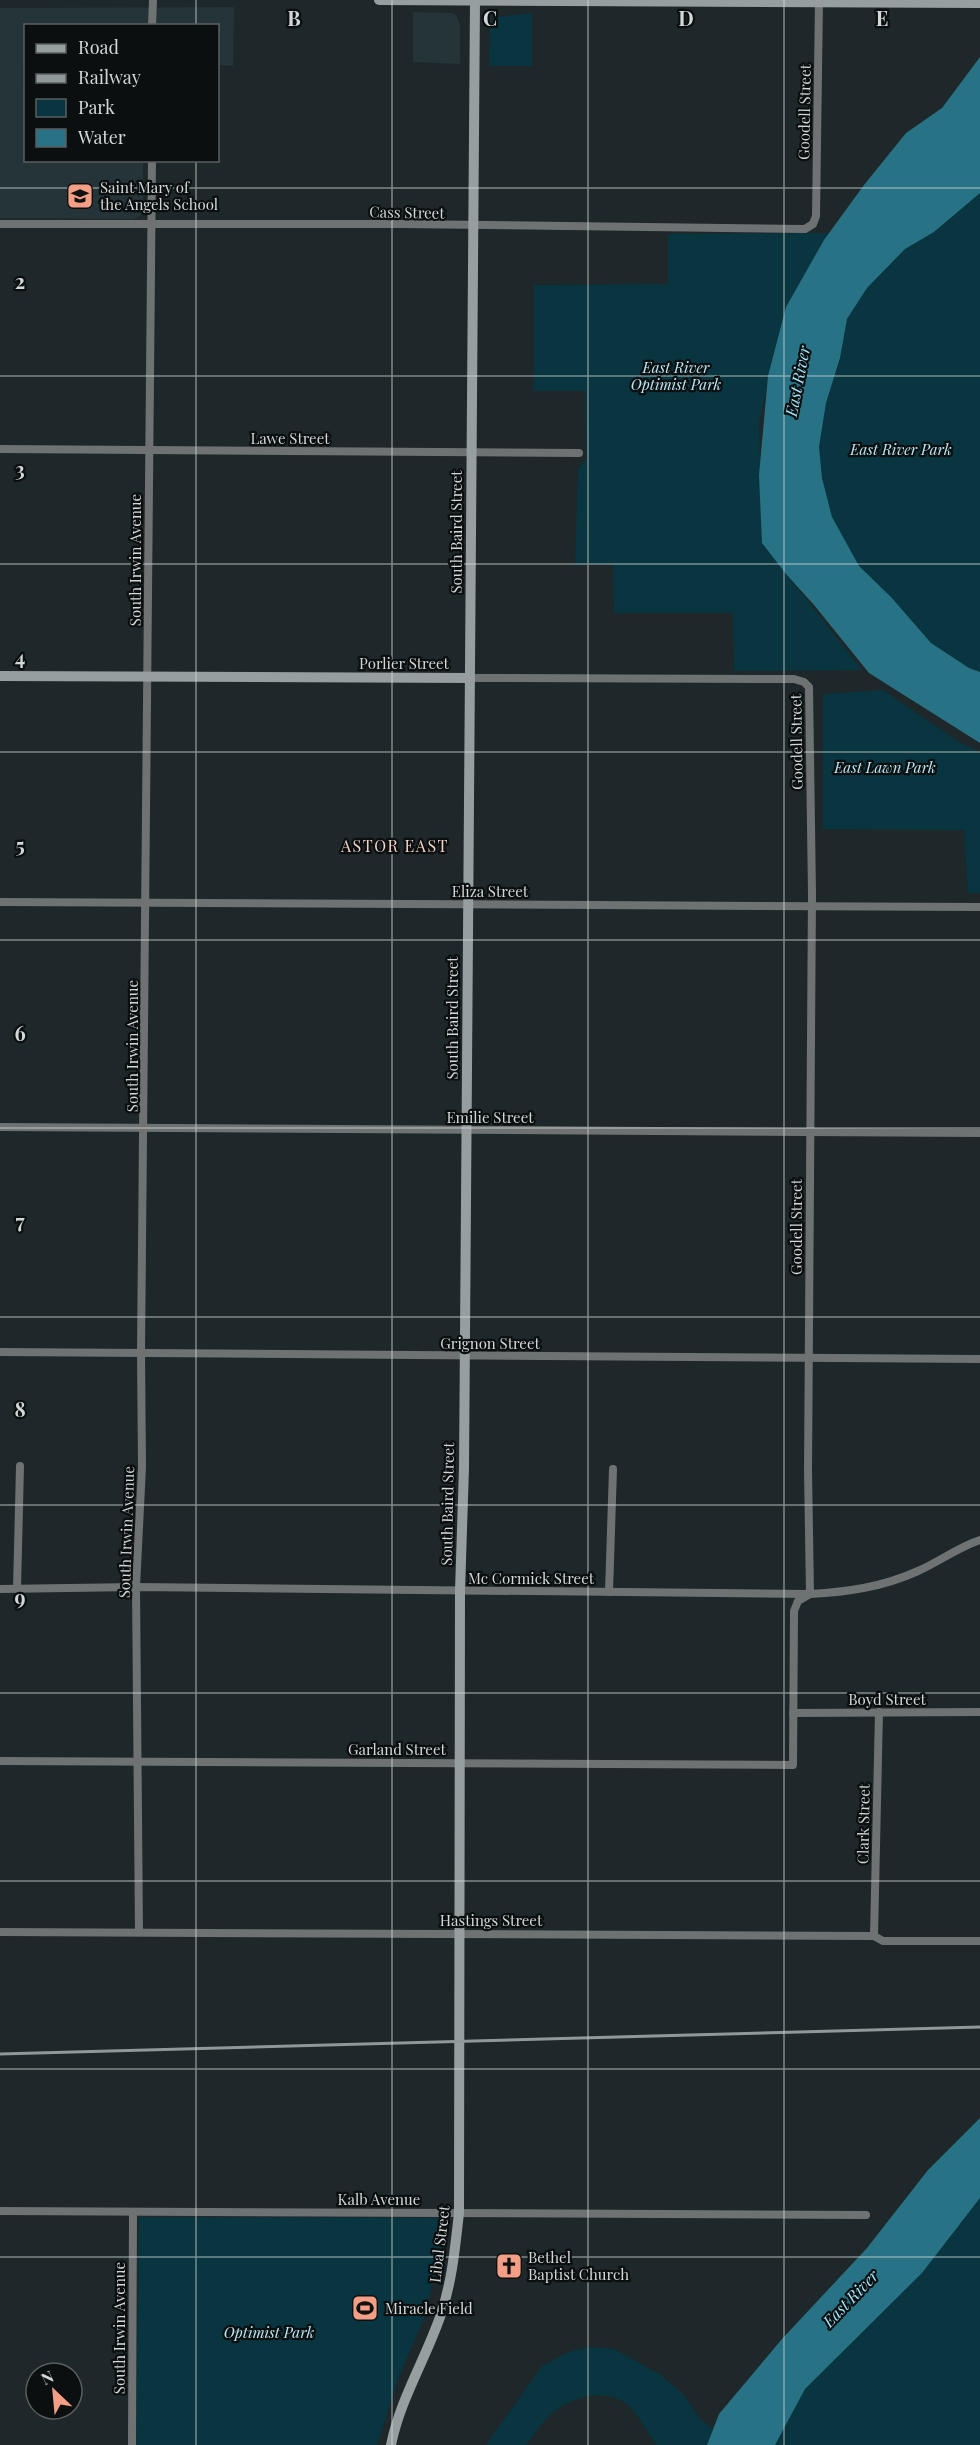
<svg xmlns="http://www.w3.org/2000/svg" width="980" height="2445" viewBox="0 0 980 2445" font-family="'Playfair Display',serif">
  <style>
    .built { fill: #243438 }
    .green { fill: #093540 }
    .water { fill: #277285 }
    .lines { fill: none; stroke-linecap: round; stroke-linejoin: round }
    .street { stroke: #6e7273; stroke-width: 8 }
    .secondary { stroke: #979ea0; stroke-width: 10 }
    .rail { stroke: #91989a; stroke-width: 3 }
    .grid { fill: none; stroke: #d2d8d9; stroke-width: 1.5; stroke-opacity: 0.55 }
    .labels { text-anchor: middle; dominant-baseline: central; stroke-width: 4.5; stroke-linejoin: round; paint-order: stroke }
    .street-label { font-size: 15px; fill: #d2d8d9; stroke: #0b0f10 }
    .poi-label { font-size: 15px; fill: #d2d8d9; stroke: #0b0f10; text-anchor: start }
    .park-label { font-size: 15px; font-style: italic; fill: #bae8f5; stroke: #0b0f10 }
    .water-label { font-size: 16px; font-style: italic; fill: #a2e9fd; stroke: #0b0f10 }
    .neighbourhood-label { font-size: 16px; letter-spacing: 1.5px; fill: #f4d2c8; stroke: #0b0f10 }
    .grid-label { font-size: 20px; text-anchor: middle; font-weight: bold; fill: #d2d8d9; stroke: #0b0f10; stroke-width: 4.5; stroke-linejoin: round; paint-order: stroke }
  </style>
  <rect width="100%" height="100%" fill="#1e2729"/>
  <!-- built -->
  <g class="built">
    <polygon points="234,7 233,66 218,65 218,26 26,26 25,62 23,62 26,160 143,161 143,210 140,216 133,219 0,218 0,8"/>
    <polygon points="413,12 452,13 456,15 460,25 460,64 413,62"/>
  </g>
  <!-- green -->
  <g class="green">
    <polygon points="532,13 532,66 489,66 490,23 498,17"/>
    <polygon points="980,193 980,672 969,668 931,643 891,597 859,566 832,517 822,478 819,447 826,403 840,359 847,319 867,288 905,249 934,232"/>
    <polygon points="829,233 786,307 759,422 762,543 862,670 734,671 733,613 614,613 613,564 575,565 578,469 586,460 585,391 534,391 534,285 668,284 668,234"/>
    <polygon points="883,690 959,742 980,752 980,893 968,893 964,830 823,829 823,694"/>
    <polygon points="980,2198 980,2445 775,2445 805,2389 922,2273"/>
    <polygon points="139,2217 448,2218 424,2319 398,2379 377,2445 136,2445"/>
    <path d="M590 2347 614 2349 661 2375 684 2395 699 2418 713 2429 707 2445H657C647 2433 641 2418 630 2407 611 2389 581 2394 560 2407 546 2416 536 2432 526 2445H486L542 2366 568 2352Z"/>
  </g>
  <!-- water -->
  <g class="water">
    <polygon points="980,57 980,193 934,232 905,249 867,288 847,319 840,358 826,403 819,447 822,478 832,517 859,566 891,597 931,643 969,668 980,672 980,743 869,673 814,605 786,574 762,543 759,475 768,376 786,307 824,240 864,185 906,133 942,108"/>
    <polygon points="980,2118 980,2198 922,2273 805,2389 775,2445 707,2445 719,2414 782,2339 867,2248 928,2170"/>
  </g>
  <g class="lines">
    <!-- street -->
    <g class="street">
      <polyline points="152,26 153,0"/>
      <polyline points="0,224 400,224 805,229 813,224 816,216 819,0"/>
      <polyline points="0,449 579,453"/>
      <polyline points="0,902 980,907"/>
      <polyline points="0,1127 980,1133"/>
      <polyline points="0,1352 980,1359"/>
      <path d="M0 1589 136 1587 810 1594C847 1592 883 1587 918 1571 939 1562 958 1547 980 1540"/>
      <polyline points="17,1589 20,1466"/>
      <polyline points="609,1592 613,1469"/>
      <polyline points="793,1713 980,1712"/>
      <polyline points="0,1761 793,1765 794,1611 798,1601 810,1594 808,1470 812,894 809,687 804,682 794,679 470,678"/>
      <polyline points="0,1932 874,1936 883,1941 980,1941"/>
      <polyline points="139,1932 136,1587 142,1467 141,1353 152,160"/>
      <polyline points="874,1936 879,1712"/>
      <polyline points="0,2211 866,2215"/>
      <polyline points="132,2445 133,2212"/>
    </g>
    <!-- secondary -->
    <g class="secondary">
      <polyline points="379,0 980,3"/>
      <polyline points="0,676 470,678"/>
      <path d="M391 2445C400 2400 425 2360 440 2317 452 2283 455 2248 459 2213L460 1591 464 1468 475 0"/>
    </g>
    <!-- rail -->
    <polyline class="rail" points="0,2054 980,2027"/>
  </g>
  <!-- grid -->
  <path class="grid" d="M196 0V26M392 0V2445M588 0V2445M784 0V2445M196 160V2445M0 188H980M0 376H980M0 564H980M0 752H980M0 940H980M0 1128H980M0 1317H980M0 1505H980M0 1693H980M0 1881H980M0 2069H980M0 2257H980"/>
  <!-- icons -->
  <defs>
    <symbol id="school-square" viewBox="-11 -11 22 22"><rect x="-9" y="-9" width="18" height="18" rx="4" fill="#f39f86" stroke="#0b0f10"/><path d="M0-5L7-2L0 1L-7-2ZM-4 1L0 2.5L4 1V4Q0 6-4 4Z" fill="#111"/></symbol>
    <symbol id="church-square" viewBox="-11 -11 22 22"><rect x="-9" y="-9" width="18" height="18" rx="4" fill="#f39f86" stroke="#0b0f10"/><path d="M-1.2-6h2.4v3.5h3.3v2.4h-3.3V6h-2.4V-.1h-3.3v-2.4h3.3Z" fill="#111"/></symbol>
    <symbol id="stadium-square" viewBox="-11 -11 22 22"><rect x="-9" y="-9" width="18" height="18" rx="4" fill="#f39f86" stroke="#0b0f10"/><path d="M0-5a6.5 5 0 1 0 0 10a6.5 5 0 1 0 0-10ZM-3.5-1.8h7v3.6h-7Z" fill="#111"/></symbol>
  </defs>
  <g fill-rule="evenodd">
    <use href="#school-square" x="65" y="181" width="30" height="30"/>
    <use href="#church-square" x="494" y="2251" width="30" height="30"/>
    <use href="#stadium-square" x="350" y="2293" width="30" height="30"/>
  </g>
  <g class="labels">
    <!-- street labels -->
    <g class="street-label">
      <text transform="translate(804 112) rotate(-89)">Goodell Street</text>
      <text transform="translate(407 212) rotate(1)">Cass Street</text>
      <text x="290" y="438">Lawe Street</text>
      <text transform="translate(456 532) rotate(-90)">South Baird Street</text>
      <text transform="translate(135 560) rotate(-90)">South Irwin Avenue</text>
      <text x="404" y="663">Porlier Street</text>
      <text transform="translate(796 742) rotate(-91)">Goodell Street</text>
      <text x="490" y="891">Eliza Street</text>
      <text transform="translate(452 1018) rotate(-90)">South Baird Street</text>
      <text transform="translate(132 1046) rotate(-90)">South Irwin Avenue</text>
      <text x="490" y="1117">Emilie Street</text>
      <text transform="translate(796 1227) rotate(-90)">Goodell Street</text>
      <text x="490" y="1343">Grignon Street</text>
      <text transform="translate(447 1504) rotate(-89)">South Baird Street</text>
      <text transform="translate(126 1532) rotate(-88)">South Irwin Avenue</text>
      <text x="531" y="1578">Mc Cormick Street</text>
      <text x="887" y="1699">Boyd Street</text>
      <text x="397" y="1749">Garland Street</text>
      <text transform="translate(863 1824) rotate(-89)">Clark Street</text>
      <text x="491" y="1920">Hastings Street</text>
      <text x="379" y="2199">Kalb Avenue</text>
      <text transform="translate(439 2244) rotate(-83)">Libal Street</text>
      <text transform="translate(119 2328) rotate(-90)">South Irwin Avenue</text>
    </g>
    <!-- poi labels -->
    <g class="poi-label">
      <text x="100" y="187">Saint Mary of<tspan x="100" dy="17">the Angels School</tspan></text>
      <text x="528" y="2257">Bethel<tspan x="528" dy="17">Baptist Church</tspan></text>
      <text x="385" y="2308">Miracle Field</text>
    </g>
    <!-- park labels -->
    <g class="park-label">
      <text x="676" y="367">East River<tspan x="676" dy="17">Optimist Park</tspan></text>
      <text x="901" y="449">East River Park</text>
      <text x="885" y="767">East Lawn Park</text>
      <text x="269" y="2332">Optimist Park</text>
    </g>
    <!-- water labels -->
    <g class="water-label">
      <text transform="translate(797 381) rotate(-79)">East River</text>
      <text transform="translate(850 2298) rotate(-46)">East River</text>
    </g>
    <!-- neighbourhood labels -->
    <g class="neighbourhood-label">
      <text x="395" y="845">ASTOR EAST</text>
    </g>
  </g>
  <g class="grid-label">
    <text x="294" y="26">B</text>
    <text x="490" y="26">C</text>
    <text x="686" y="26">D</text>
    <text x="882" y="26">E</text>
    <text x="20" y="289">2</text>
    <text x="20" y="477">3</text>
    <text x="20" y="665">4</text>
    <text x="20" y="853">5</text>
    <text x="20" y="1041">6</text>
    <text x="20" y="1229">7</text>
    <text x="20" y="1417">8</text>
    <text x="20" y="1605">9</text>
  </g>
  <!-- legend -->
  <rect x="24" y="24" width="195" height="138" fill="#0b0f10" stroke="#5b5f60" stroke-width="1.5"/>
  <rect x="36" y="44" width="30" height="9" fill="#979ea0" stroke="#5b5f60" stroke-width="1.5"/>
  <text x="78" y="54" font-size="18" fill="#d2d8d9">Road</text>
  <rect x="36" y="74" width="30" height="9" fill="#91989a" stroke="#5b5f60" stroke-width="1.5"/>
  <text x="78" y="84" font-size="18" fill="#d2d8d9">Railway</text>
  <rect x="36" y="99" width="30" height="18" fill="#093540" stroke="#5b5f60" stroke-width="1.5"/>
  <text x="78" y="114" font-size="18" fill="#d2d8d9">Park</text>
  <rect x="36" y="129" width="30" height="18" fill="#277285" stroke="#5b5f60" stroke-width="1.5"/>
  <text x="78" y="144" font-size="18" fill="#d2d8d9">Water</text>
  <!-- north arrow -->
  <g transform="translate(54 2391) rotate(334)"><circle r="28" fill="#0b0f10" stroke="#5b5f60" stroke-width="1.5"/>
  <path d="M0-4.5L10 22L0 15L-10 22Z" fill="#f39f86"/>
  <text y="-9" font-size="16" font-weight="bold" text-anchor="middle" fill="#d2d8d9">N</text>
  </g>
</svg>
